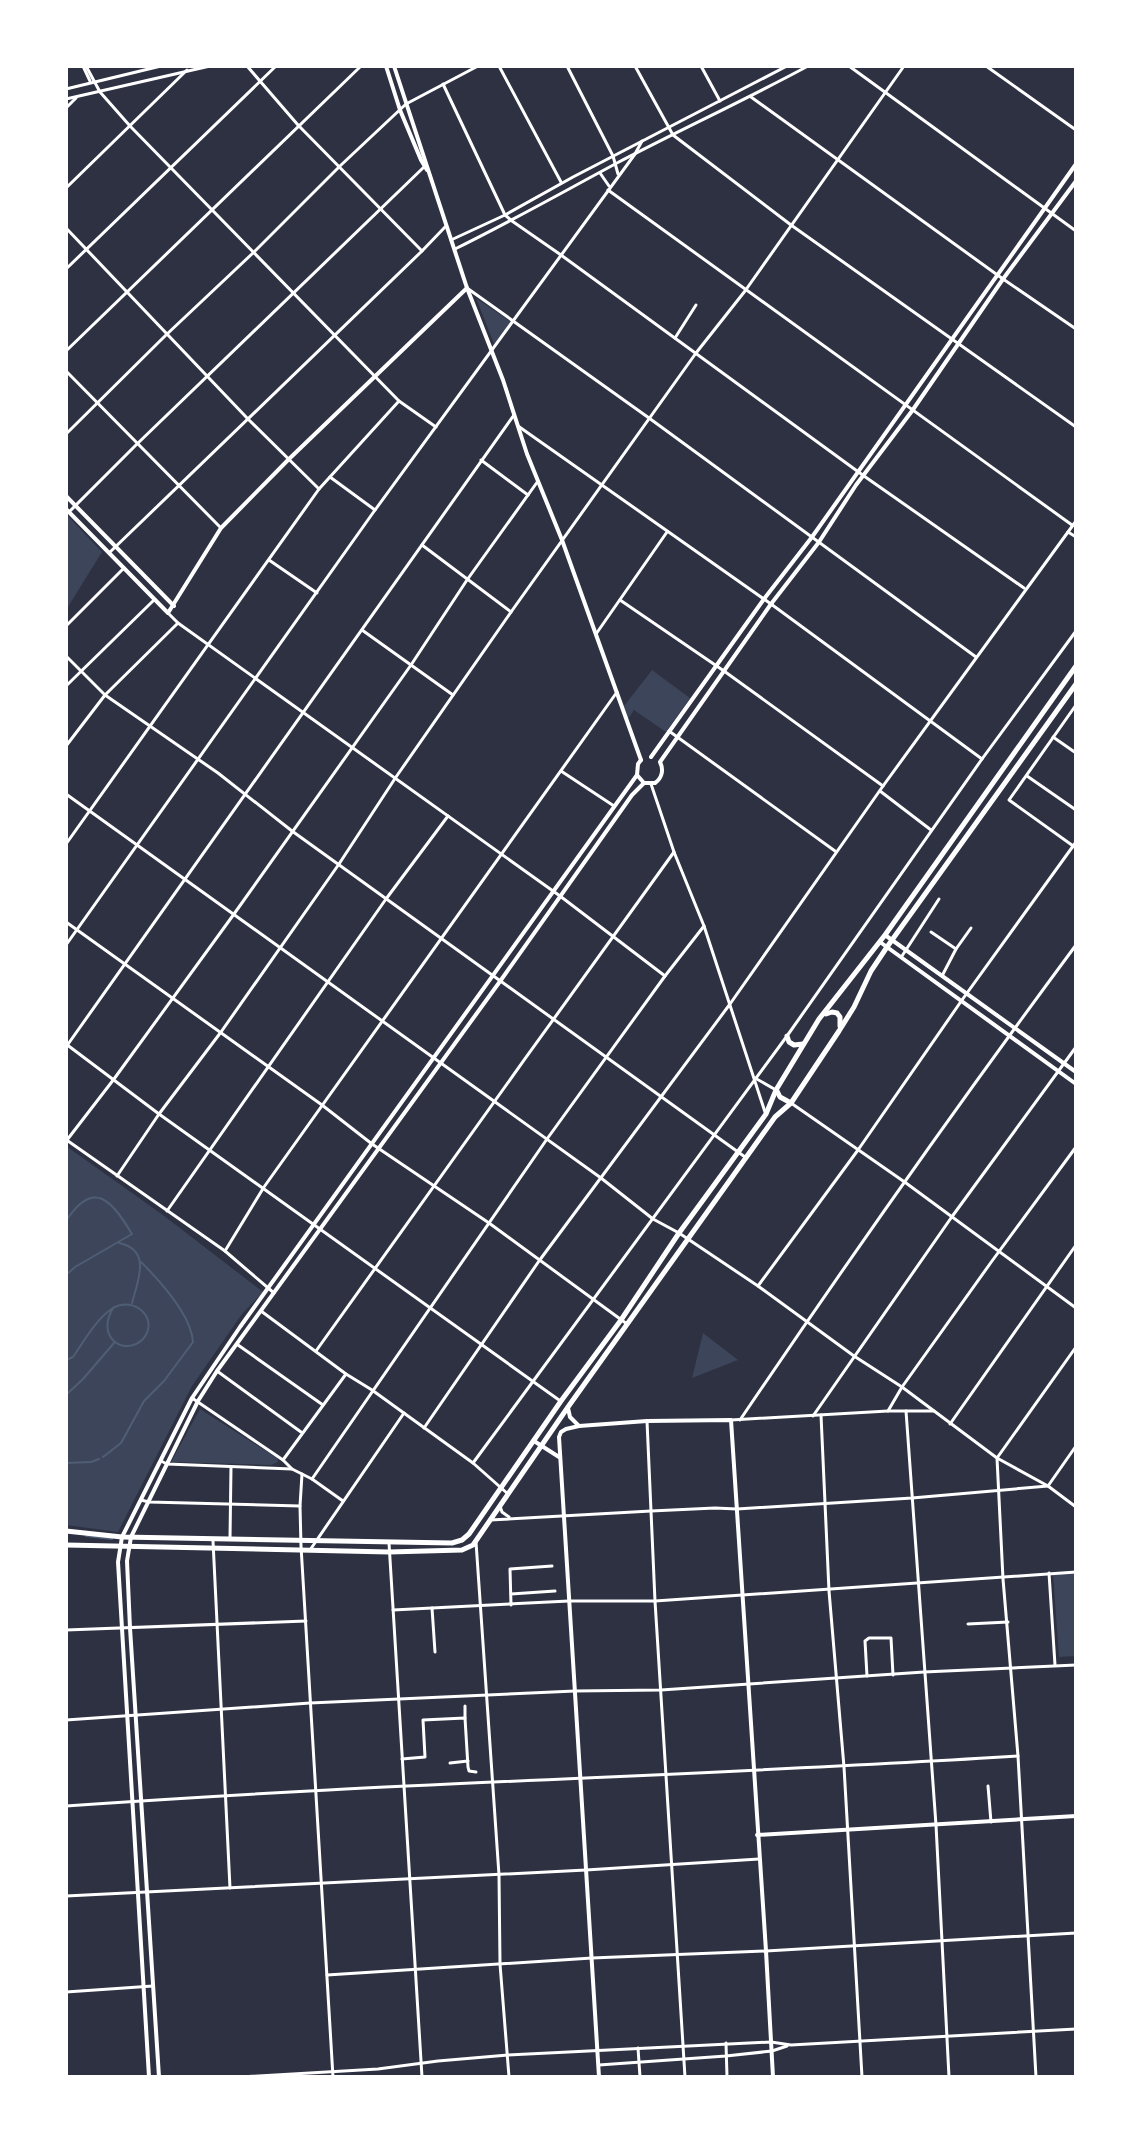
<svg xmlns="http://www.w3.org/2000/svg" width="1142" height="2143" viewBox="0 0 1142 2143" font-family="'Public Sans',sans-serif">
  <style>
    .green { fill: #3c4559 }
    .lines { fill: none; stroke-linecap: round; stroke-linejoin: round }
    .stream { stroke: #4f5d75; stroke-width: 2 }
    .minor { stroke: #fff; stroke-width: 3 }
    .tertiary { stroke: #fff; stroke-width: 4 }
    .secondary { stroke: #fff; stroke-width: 4 }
    .primary { stroke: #fff; stroke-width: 5 }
  </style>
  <rect width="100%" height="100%" fill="#2d3142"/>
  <!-- green -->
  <g class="green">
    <polygon points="476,298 511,322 494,344"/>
    <polygon points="66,514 102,552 66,610"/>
    <polygon points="652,670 690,698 666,732 634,710 628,719 624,706"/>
    <polygon points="66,1146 163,1215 263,1292 242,1314 192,1386 118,1532 66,1525"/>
    <polygon points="703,1333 738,1360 692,1378"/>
    <polygon points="200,1409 277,1458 278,1462 271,1465 171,1462"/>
    <polygon points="1076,1572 1076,1656 1059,1657 1053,1574"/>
  </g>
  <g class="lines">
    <!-- stream -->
    <g class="stream">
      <path d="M66 1221C94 1178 112 1201 132 1234L75 1267 66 1275"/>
      <path d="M119 1243C152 1250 138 1280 132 1303"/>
      <path d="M66 1360 73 1357C84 1341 96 1319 113 1308 135 1295 160 1320 143 1339 124 1358 94 1336 114 1307"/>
      <polyline points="66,1395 83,1379 114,1343"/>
      <path d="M103 1457 121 1443 144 1401 164 1381 193 1342C191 1314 160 1281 141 1262"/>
      <polyline points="66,1463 91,1462 99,1459"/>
      <polyline points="86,1536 112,1539"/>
    </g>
    <!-- minor -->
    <g class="minor">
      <polyline points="83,66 90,81"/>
      <polyline points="86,66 100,92 130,126 399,401 436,427"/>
      <polyline points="247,66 298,125 422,251"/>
      <polyline points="499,66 561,182"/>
      <polyline points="567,66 613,156 618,174"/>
      <polyline points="635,66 673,135 791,225 1076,427"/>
      <polyline points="701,66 720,101"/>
      <polyline points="849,66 1076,231"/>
      <polyline points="986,66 1076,130"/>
      <polyline points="443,84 505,215 512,221 561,255 864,476 1024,588"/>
      <polyline points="66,89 161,66"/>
      <polyline points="751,97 1003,279 1076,329"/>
      <polyline points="66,99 210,66"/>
      <polyline points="66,108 76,98"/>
      <polyline points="600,173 609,186"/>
      <polyline points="66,188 187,70"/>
      <polyline points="608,190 1072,525"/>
      <polyline points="66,228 248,419 319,489"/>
      <polyline points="451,240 505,215 573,177 787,66"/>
      <path d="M455 249C510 222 563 192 617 163 680 130 745 100 808 66"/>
      <polyline points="66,269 276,66"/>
      <polyline points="467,288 649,418 976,657"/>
      <polyline points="675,338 696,305"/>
      <polyline points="66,351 361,66"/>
      <polyline points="66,371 221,528"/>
      <polyline points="518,426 771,604 982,759"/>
      <polyline points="66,434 166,335 253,253 340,166 406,104 478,66"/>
      <polyline points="481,460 528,495"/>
      <polyline points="330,477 375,510"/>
      <polyline points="69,512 137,444 424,167"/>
      <polyline points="1068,532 1076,537"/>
      <polyline points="422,545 511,612"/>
      <polyline points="109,553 422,251 446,226"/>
      <polyline points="269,560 317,593"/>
      <polyline points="620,600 724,671 883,786"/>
      <polyline points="168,613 178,623 560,896 665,976"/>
      <polyline points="66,626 124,568"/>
      <polyline points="362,630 453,695"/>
      <polyline points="596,634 667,532"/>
      <polyline points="66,656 105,695 218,773 292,831 745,1157"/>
      <polyline points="66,686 154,600"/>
      <polyline points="1076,705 1009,800 1076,848"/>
      <polyline points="669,731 835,851"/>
      <polyline points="1053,737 1076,753"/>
      <polyline points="66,746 105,695 178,623"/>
      <polyline points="561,771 614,806"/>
      <polyline points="1027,776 1076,810"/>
      <polyline points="651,784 674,852 704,926 765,1112"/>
      <polyline points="880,791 931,830"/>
      <polyline points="66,794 601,1178 653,1219 679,1233 758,1286 854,1356 902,1387 997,1458 1048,1486 1076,1507"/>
      <polyline points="66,844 319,489 399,401"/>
      <polyline points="66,922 322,1105 372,1144 489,1223 627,1324"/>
      <polyline points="931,932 956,949"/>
      <polyline points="66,945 375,510 635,154 642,141"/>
      <polyline points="902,956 939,899"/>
      <polyline points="942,976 956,949 971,928"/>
      <polyline points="66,1044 159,1114 559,1400"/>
      <polyline points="66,1047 514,415"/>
      <polyline points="755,1078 776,1090"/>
      <polyline points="791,1103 906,1183 1076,1308"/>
      <polyline points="67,1140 114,1079 234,914 411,665 467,580 538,481"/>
      <polyline points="68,1141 225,1251 274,1293"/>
      <polyline points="117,1176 159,1114 221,1032 339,864 396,777 511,612 696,353 745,291 904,66"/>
      <polyline points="167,1211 386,899 448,816"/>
      <polyline points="225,1251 264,1187 617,692"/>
      <polyline points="758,1286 858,1150 962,1000 1076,842"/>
      <polyline points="261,1311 346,1374 372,1390 473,1463 508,1494"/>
      <polyline points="238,1345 323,1405"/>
      <path d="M316 1351C435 1184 554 1018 674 852"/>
      <polyline points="217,1371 301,1432"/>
      <polyline points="192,1398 283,1460 292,1469 312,1479 343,1501"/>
      <polyline points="888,1411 902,1387 992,1261 1076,1147"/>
      <polyline points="906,1411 936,1825 949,2077"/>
      <polyline points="821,1415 829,1591 844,1767 862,2077"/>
      <polyline points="813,1416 951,1218 1076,1047"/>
      <polyline points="731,1420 888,1411 934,1411"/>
      <path d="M740 1420C849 1259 961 1100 1076 945"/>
      <polyline points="647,1421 655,1601 685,2077"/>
      <polyline points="950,1424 1076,1245"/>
      <polyline points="424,1428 539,1261 730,1004 883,786 1076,521"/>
      <polyline points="283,1460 346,1374"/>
      <polyline points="161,1461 167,1464 292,1469"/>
      <polyline points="473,1463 787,1036 982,759 1076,631"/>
      <polyline points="302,1474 300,1506 301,1546 333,2077"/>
      <polyline points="312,1479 547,1139 665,976 704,926"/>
      <polyline points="141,1500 149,1502 300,1506"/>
      <polyline points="500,1506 502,1512 509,1517"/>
      <polyline points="490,1520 651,1511 715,1508 737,1509 912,1498 1048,1486 1076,1446"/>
      <polyline points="230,1539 231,1467"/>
      <polyline points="213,1541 230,1888"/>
      <polyline points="476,1542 499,1875 500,1964 509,2077"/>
      <polyline points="389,1543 422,2077"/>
      <polyline points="310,1550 404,1413"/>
      <polyline points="1049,1573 1055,1665"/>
      <polyline points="511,1594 555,1591"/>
      <polyline points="511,1605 510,1569 552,1566"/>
      <polyline points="432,1608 435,1652"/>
      <polyline points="393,1610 569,1601 655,1601 1076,1572"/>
      <polyline points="968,1624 1008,1622"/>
      <polyline points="66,1630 306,1621"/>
      <polyline points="867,1676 865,1641 869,1638 891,1638 893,1675"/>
      <polyline points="465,1706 465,1718"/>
      <polyline points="66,1720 310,1703 575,1691 661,1690 924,1672 1076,1665"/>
      <polyline points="402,1759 425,1757 423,1720 465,1718 468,1767 469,1771 476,1772"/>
      <polyline points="450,1763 468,1761"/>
      <polyline points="988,1786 991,1822"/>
      <path d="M66 1806C383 1783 701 1776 1018 1756"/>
      <polyline points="66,1896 586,1870 759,1859"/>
      <polyline points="327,1975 592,1958 766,1951 1076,1933"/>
      <polyline points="66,1992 153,1986"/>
      <polyline points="726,2043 727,2077"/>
      <polyline points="638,2048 640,2077"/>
      <polyline points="599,2065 726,2056 772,2051 787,2046"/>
      <polyline points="241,2077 378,2069 438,2061 508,2055 771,2042 791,2045 1076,2029"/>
      <polyline points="1036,2077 1018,1756 1003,1579 997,1458 1076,1347"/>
    </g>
    <!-- tertiary -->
    <g class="tertiary">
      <polyline points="386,66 400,110 421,160 427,170"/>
      <polyline points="394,66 467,288 503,380 527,454 562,540 641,760"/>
      <polyline points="66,496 174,606"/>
      <polyline points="66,509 168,613 221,528 289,459 467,288"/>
      <polyline points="651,757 764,599 812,537 1076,164"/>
      <polyline points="641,760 638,764 637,775 644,783"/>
      <polyline points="885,935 1076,1072"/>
      <polyline points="880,942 1076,1084"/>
      <polyline points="568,1408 570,1417 579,1426"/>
      <polyline points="534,1441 559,1457"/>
      <polyline points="122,1537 192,1398 240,1327 637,775"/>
      <path d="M131 1537 198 1401 217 1371 501 980 632 795 644 783H655C662 778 664 770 660 762L771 604 819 542 856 485 912 411 1003 279 1076 181"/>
      <polyline points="757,1835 1076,1816"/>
      <polyline points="599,2077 559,1437 561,1432 566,1429 579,1426 647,1421 731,1420 766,1951 773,2077"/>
    </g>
    <!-- secondary -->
    <g class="secondary">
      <polyline points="122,1537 118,1562 149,2077"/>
      <polyline points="131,1537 127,1561 130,1628 159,2077"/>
    </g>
    <!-- primary -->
    <g class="primary">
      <polyline points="826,1014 832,1012 837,1013 840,1017 840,1026"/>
      <polyline points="787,1036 789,1042 794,1045 803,1044"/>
      <polyline points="777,1091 780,1097 791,1103"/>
      <polyline points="66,1531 122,1537 452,1543 462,1540 469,1534 561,1401 621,1320 679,1233 766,1114 776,1090 819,1019 885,935 1076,666"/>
      <polyline points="66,1545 389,1552 462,1550 473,1545 568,1407 775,1117 791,1103 839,1031 854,1007 871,971 887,947 1076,684"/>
    </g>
  </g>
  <!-- border -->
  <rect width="1142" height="2143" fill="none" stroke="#ffffff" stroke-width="136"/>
</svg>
